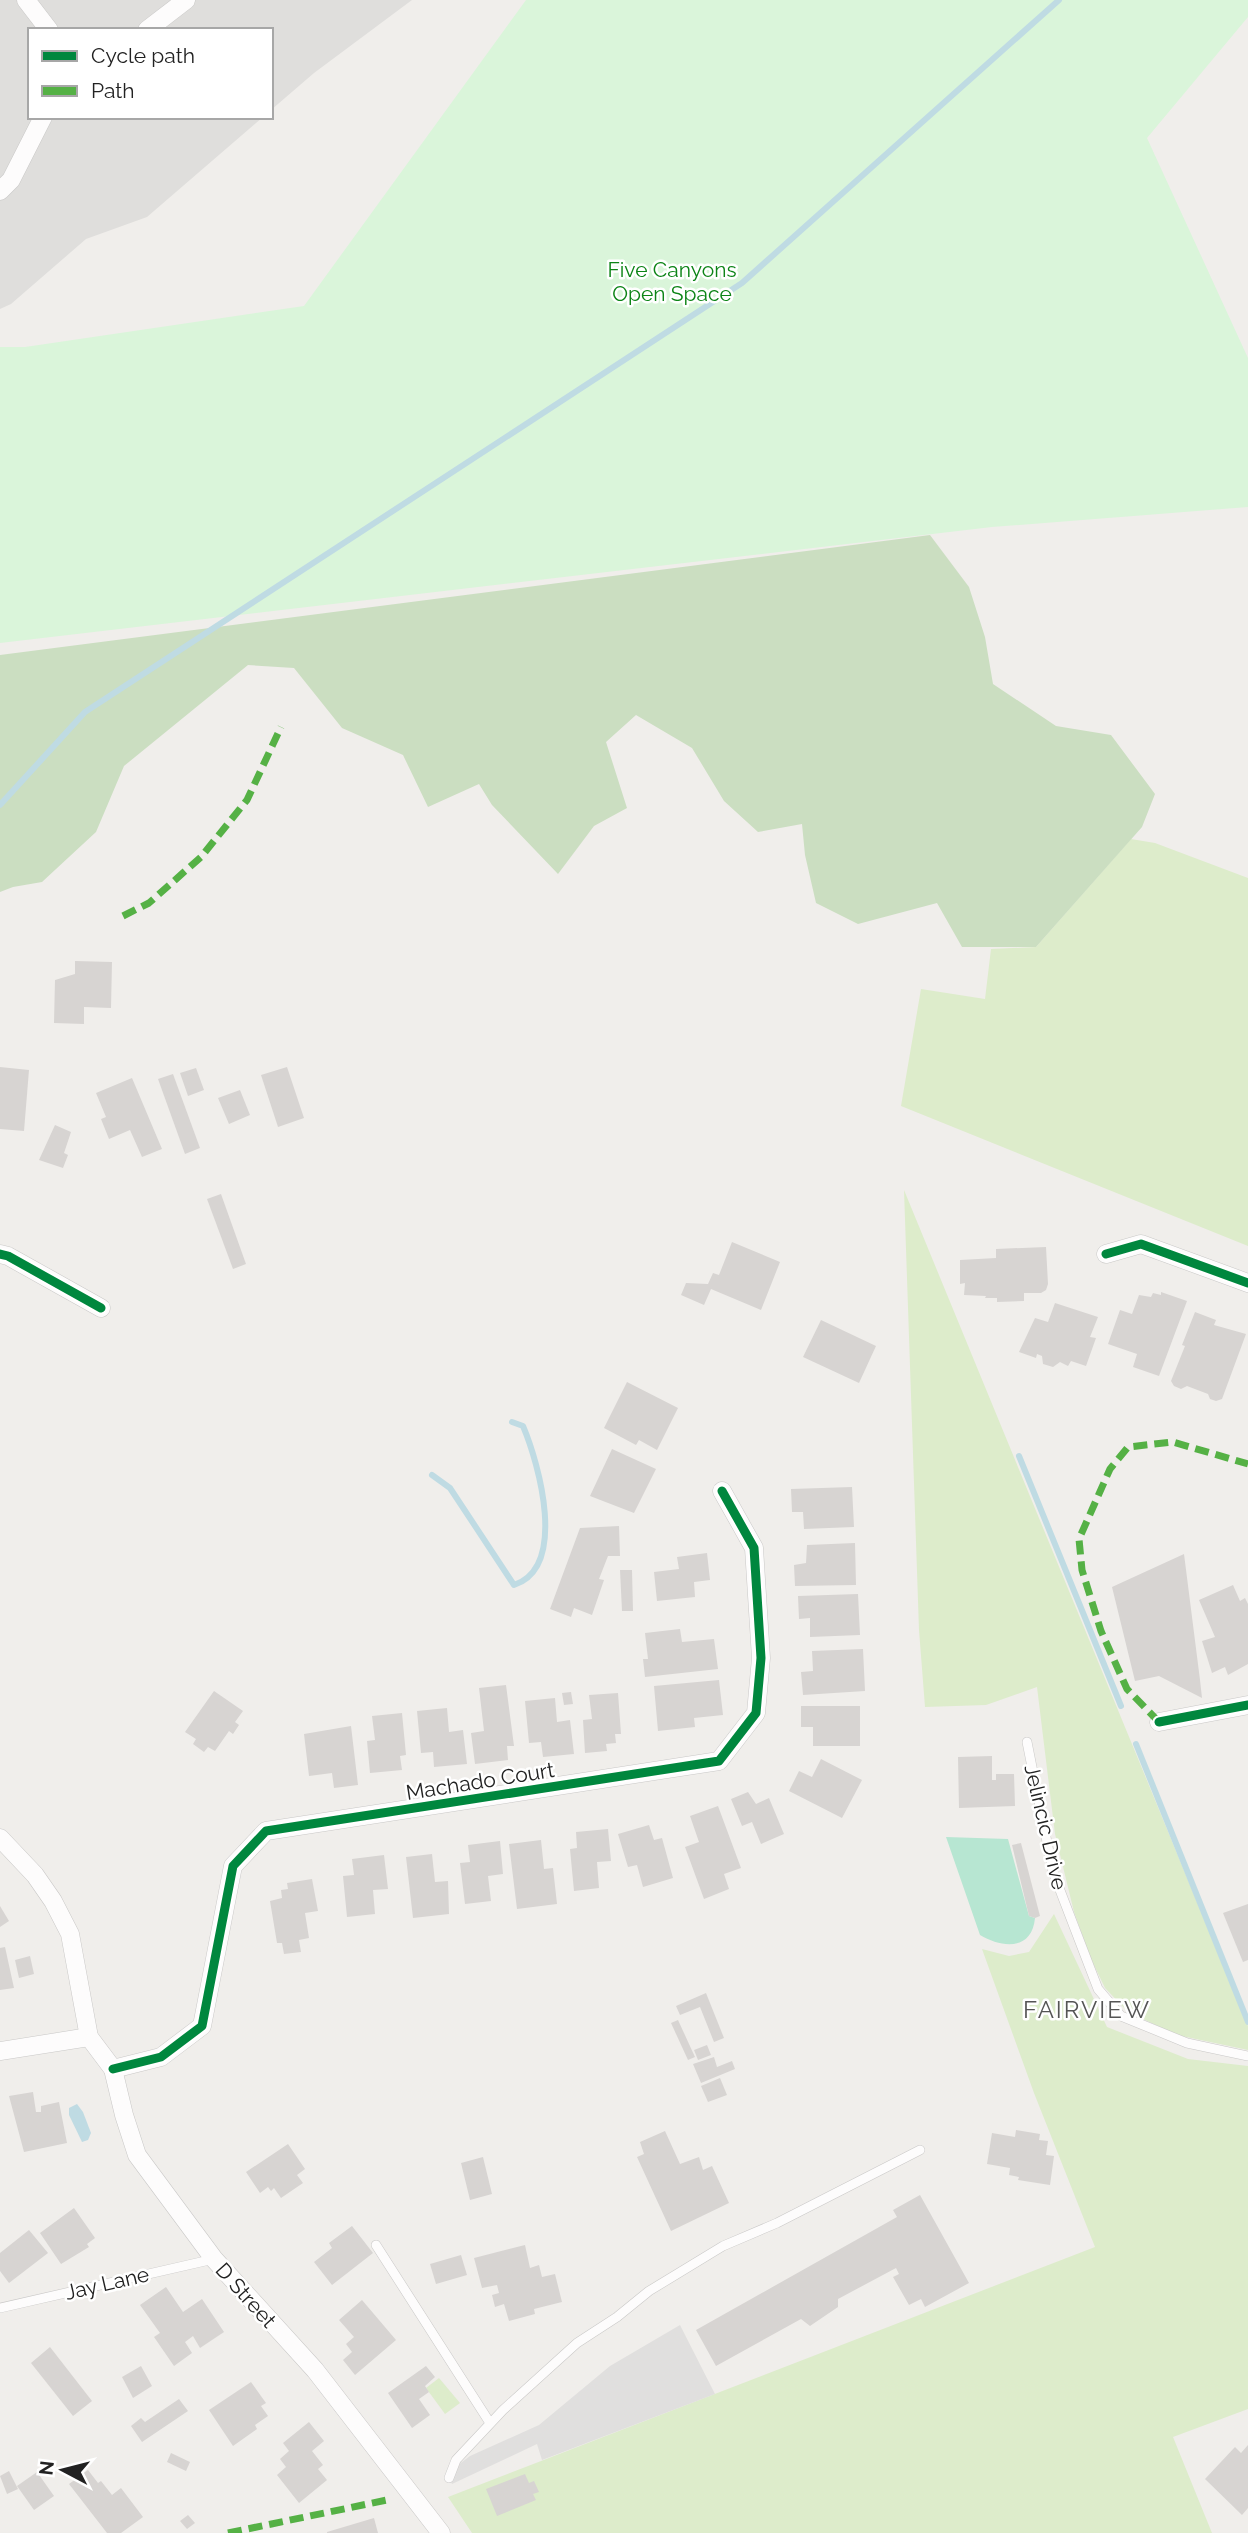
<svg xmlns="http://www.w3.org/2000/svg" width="1248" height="2533" viewBox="0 0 1248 2533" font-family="Raleway,sans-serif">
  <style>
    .residential { fill: #dfdedc }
    .grass { fill: #ddeccb }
    .forest { fill: #cbdec1 }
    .park { fill: #daf5da }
    .pitch { fill: #b7e6d2 }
    .parking { fill: #e0dfde }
    .water { fill: #bfdbe3 }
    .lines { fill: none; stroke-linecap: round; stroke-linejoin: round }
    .stream { stroke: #bfdbe3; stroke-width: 6 }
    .building { fill: #d7d4d2 }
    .service-casing { stroke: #c9c8c7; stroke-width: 10 }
    .minor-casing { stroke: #c9c8c7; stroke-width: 19 }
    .service { stroke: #fdfcfc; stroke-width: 9 }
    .minor { stroke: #fdfcfc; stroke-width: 18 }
    .quiet { stroke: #55b145; stroke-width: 7; stroke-dasharray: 14 7; stroke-linecap: butt }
    .cycleway-casing { stroke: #fff; stroke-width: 13 }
    .cycleway { stroke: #00873e; stroke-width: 9 }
    .labels { text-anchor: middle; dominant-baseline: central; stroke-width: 5; stroke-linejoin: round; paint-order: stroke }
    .park-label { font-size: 21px; fill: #0c8416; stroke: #fff }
    .street-label { font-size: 21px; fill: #222; stroke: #fff }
    .quarter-label { font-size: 24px; letter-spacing: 2px; fill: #555; stroke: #fff }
  </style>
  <rect width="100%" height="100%" fill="#f0eeeb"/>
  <!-- residential -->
  <polygon class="residential" points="0,0 412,0 314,73 271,110 271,30 30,30 30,117 263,117 147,217 86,239 11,304 0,309"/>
  <!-- grass -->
  <g class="grass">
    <polygon points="1131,839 1155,843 1248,878 1248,1246 901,1106 921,989 985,999 991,949 1036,947"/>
    <polygon points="904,1190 1248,2026 1248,2050 1177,2035 1128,2012 1105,1988 1091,1959 1074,1912 1055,1834 1037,1687 986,1705 925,1707 919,1630"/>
    <polygon points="1054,1914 1107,2027 1188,2059 1248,2066 1248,2409 1173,2437 1212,2533 472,2533 448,2497 1095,2247 1034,2093 982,1949 1009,1956 1029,1952"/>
    <polygon points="439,2378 460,2403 445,2414 426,2388"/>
  </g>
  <!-- forest -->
  <polygon class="forest" points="930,535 969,587 985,637 993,684 1056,726 1111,735 1155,794 1142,827 1036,947 962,947 937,903 858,924 816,903 805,855 802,824 758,832 724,801 692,748 636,715 606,742 627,808 594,826 558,874 492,805 479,784 428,807 403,755 342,728 294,668 248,665 124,766 96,832 42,882 13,887 0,892 0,655"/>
  <!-- park -->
  <polygon class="park" points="526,0 1248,0 1248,17 1147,138 1248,358 1248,507 992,527 0,643 0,347 25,347 304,306"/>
  <!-- pitch -->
  <path class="pitch" d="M946 1837 1008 1839 1029 1916 1035 1918C1032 1951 1002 1948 980 1935Z"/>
  <!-- parking -->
  <polygon class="parking" points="680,2325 715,2394 542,2460 537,2444 452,2484 449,2478 458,2465 470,2456 539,2425 610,2366"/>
  <!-- water -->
  <polygon class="water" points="77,2104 83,2112 91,2133 88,2140 82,2142 69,2115 69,2108"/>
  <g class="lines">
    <!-- stream -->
    <g class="stream">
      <polyline points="0,805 85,712 742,283 1059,0"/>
      <polyline points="1019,1456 1121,1706"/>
      <path d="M432 1475 450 1488 514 1585C568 1567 539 1464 523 1426L512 1422"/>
      <polyline points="1136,1744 1248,2022"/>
    </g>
  </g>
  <!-- building -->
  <g class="building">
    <polygon points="75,961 112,962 111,1008 84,1007 84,1024 54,1023 55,980 75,974"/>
    <polygon points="0,1067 29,1070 24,1131 0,1129"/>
    <polygon points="287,1067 304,1118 278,1127 261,1075"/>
    <polygon points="196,1068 204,1090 188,1096 180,1073"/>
    <polygon points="173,1074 200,1148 185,1154 158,1079"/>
    <polygon points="132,1078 162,1149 142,1157 130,1130 109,1139 101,1119 106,1117 96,1093"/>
    <polygon points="240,1090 250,1115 229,1124 218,1098"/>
    <polygon points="55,1125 71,1132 64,1153 68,1155 63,1168 39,1160"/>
    <polygon points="221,1194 246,1264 233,1269 207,1199"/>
    <polygon points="732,1242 780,1262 761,1310 711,1289 704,1305 681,1295 686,1283 708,1284 713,1273 719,1275"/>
    <polygon points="1046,1247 1048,1284 1046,1290 1041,1293 1024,1293 1024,1301 997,1302 997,1298 985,1298 986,1296 964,1295 965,1283 960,1284 960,1260 996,1258 996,1249"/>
    <polygon points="1161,1292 1187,1301 1159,1376 1133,1367 1137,1354 1108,1344 1120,1310 1132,1314 1139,1295 1151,1297 1153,1293 1161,1295"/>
    <polygon points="1055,1303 1098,1317 1090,1337 1096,1338 1086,1366 1071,1361 1068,1366 1060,1362 1053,1367 1043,1364 1042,1356 1037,1354 1036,1358 1019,1352 1035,1318 1048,1322"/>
    <polygon points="1195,1312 1216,1320 1214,1325 1246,1334 1222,1399 1216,1401 1210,1399 1208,1394 1187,1386 1181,1389 1174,1386 1171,1381 1185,1346 1182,1345"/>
    <polygon points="821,1320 876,1346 859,1383 803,1357"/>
    <polygon points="627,1382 678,1408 657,1450 639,1440 636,1445 604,1428"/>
    <polygon points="612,1449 656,1469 634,1513 590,1496"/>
    <polygon points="852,1487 854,1527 804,1529 803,1512 792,1512 791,1489"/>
    <polygon points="619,1526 620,1556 608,1556 599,1579 604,1580 592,1615 574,1608 571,1617 550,1609 580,1528"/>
    <polygon points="855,1543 856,1585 795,1586 794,1565 806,1563 807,1545"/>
    <polygon points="707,1553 710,1580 694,1582 695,1597 657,1601 654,1572 679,1569 677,1557"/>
    <polygon points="1184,1554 1200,1680 1202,1698 1159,1676 1135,1681 1112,1587"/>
    <polygon points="620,1570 632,1570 633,1611 622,1611"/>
    <polygon points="1233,1585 1240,1601 1245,1598 1248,1604 1248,1664 1228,1675 1225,1667 1212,1673 1202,1641 1215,1637 1199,1600"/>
    <polygon points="858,1594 860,1635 810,1637 810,1618 799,1619 798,1596"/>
    <polygon points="680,1629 682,1642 714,1639 718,1669 645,1677 643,1659 648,1659 645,1633"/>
    <polygon points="863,1649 865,1691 803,1695 801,1672 813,1671 812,1651"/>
    <polygon points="719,1680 723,1715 694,1718 695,1727 658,1731 654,1686"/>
    <polygon points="506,1685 514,1746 507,1746 508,1760 475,1764 471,1733 484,1731 479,1688"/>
    <polygon points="214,1691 243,1711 235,1722 239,1725 233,1734 229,1731 215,1751 208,1747 204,1752 193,1744 196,1739 185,1732"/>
    <polygon points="571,1692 573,1704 564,1705 562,1693"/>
    <polygon points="618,1693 621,1734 615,1734 616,1743 606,1744 607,1751 585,1753 583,1720 592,1719 589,1695"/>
    <polygon points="555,1698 557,1722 570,1720 574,1754 543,1757 541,1742 529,1743 525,1701"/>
    <polygon points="801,1706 860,1706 860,1746 813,1746 813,1727 801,1727"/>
    <polygon points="447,1708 449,1732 463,1730 467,1764 434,1767 433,1752 421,1753 417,1711"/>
    <polygon points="402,1713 406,1755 400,1756 402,1770 370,1773 367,1741 375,1740 372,1716"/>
    <polygon points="351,1726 358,1785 334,1788 332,1773 309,1776 304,1734"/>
    <polygon points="992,1756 992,1780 996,1780 996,1774 1014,1774 1015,1806 959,1808 958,1757"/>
    <polygon points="821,1759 862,1780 842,1818 789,1791 799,1771 812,1777"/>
    <polygon points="748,1792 756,1804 769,1798 784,1834 761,1844 752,1822 742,1826 731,1799"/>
    <polygon points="718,1806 741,1868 724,1874 729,1889 704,1899 685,1847 699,1842 690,1816"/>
    <polygon points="649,1825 654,1840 662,1838 673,1878 643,1887 637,1865 628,1867 618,1834"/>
    <polygon points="608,1829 611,1861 597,1862 599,1888 574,1891 570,1849 577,1848 576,1832"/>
    <polygon points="541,1840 544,1869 553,1868 557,1904 517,1909 509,1844"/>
    <polygon points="500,1841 503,1874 488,1876 491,1901 465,1904 460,1863 470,1862 468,1845"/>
    <polygon points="1021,1843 1040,1916 1035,1918 1029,1916 1012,1845"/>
    <polygon points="432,1854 435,1882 448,1881 449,1914 413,1918 406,1857"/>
    <polygon points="384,1855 388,1889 373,1890 375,1914 347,1917 343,1876 354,1875 352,1859"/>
    <polygon points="312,1879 318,1911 305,1913 309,1938 299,1940 301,1952 284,1954 282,1943 277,1943 270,1901 282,1898 281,1890 288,1889 287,1883"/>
    <polygon points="1248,1904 1248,1960 1243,1962 1223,1913"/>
    <polygon points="0,1906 9,1921 0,1927"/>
    <polygon points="5,1947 14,1988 0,1990 0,1948"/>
    <polygon points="30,1956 34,1974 19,1978 15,1960"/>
    <polygon points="706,1993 724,2038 714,2042 700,2007 680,2015 676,2006"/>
    <polygon points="678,2020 695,2057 688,2060 671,2023"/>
    <polygon points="707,2045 711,2055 698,2060 694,2050"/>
    <polygon points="714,2057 717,2067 732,2061 735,2069 701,2083 693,2064"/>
    <polygon points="720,2078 727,2095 708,2102 701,2086"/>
    <polygon points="33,2092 36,2112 41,2112 41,2106 59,2102 67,2143 24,2152 9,2096"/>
    <polygon points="1016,2130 1040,2134 1039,2140 1048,2141 1046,2155 1054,2156 1050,2185 1018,2180 1019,2177 1009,2175 1010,2168 987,2164 992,2133 1015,2137"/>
    <polygon points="665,2131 680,2164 699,2157 703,2170 712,2166 729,2203 671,2231 637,2157 644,2154 640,2142"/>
    <polygon points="288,2144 305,2169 297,2175 303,2183 281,2198 274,2188 271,2191 268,2187 260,2193 246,2172"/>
    <polygon points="483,2157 492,2194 470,2200 461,2163"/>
    <polygon points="920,2195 969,2283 925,2307 921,2299 909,2305 893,2277 899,2274 896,2268 838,2299 838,2307 810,2326 801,2319 716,2366 696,2330 897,2217 893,2210"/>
    <polygon points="74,2208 95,2238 87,2244 89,2247 61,2264 40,2233"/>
    <polygon points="352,2226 373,2253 332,2285 314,2262 332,2248 329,2243"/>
    <polygon points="29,2230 48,2253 9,2283 0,2271 0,2253"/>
    <polygon points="525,2245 530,2268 539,2265 542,2277 555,2274 562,2302 534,2309 535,2314 509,2321 504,2304 495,2307 492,2295 499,2293 497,2285 482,2288 474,2258"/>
    <polygon points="461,2255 467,2275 436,2284 430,2264"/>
    <polygon points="166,2287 183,2312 202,2299 224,2332 200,2348 193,2336 185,2342 192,2353 174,2366 154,2337 160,2333 140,2305"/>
    <polygon points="362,2300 396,2340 355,2375 343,2360 352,2352 346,2344 354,2337 339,2320"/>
    <polygon points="50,2347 92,2401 73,2416 31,2363"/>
    <polygon points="141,2366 152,2386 133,2398 122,2377"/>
    <polygon points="426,2366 435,2377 425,2386 429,2392 419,2399 430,2415 412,2428 388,2393"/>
    <polygon points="251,2382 266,2403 261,2406 268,2416 255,2425 257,2429 233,2446 209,2410"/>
    <polygon points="179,2399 188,2411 142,2442 131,2426 141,2418 145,2422"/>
    <polygon points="309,2422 324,2441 312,2451 323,2465 318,2469 327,2480 299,2503 277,2475 286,2467 280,2459 289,2451 283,2443"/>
    <polygon points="1248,2445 1248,2508 1242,2515 1205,2479 1235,2447 1241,2453"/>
    <polygon points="171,2453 190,2462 186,2471 167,2462"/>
    <polygon points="88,2470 98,2483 101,2481 112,2495 121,2488 143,2517 121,2533 107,2533 69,2484"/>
    <polygon points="9,2471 18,2489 7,2494 0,2476"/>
    <polygon points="37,2472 54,2496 34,2510 17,2486"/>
    <polygon points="525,2474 529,2483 534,2481 539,2492 533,2494 536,2500 497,2516 486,2489"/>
    <polygon points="188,2515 195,2523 187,2529 180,2521"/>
    <polygon points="374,2518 378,2533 327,2533 327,2532"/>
  </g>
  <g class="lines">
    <defs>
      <g id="service">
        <polyline points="1027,1742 1053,1872 1098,1989 1121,2016 1187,2043 1248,2056"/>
        <polyline points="376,2245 490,2423"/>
        <polyline points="0,2308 214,2259"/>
        <polyline points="449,2478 456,2460 503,2410 577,2343 617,2317 649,2291 723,2246 777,2223 920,2150"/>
      </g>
      <g id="minor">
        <polyline points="26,0 49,30"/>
        <polyline points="147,30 186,0"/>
        <polyline points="0,191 11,180 43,117"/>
        <polyline points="0,1254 8,1256 101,1308"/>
        <polyline points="1106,1254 1141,1244 1248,1283"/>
        <polyline points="1159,1722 1248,1705"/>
        <polyline points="0,1838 35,1875 53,1901 70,1934 89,2037 113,2069 124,2115 137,2155 214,2259 315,2370 441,2533"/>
        <polyline points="0,2051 89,2037"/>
        <polyline points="113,2069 161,2057 202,2026 233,1866 266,1831 719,1761 756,1713 761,1658 754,1548 722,1491"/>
      </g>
    </defs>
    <!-- service casing -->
    <use href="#service" class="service-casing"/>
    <!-- minor casing -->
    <use href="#minor" class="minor-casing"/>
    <!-- service -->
    <use href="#service" class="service"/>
    <!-- minor -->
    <use href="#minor" class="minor"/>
    <!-- quiet -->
    <g class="quiet">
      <polyline points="123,916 149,903 201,857 247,800 281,727"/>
      <polyline points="1159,1722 1127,1689 1101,1631 1082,1570 1079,1539 1110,1469 1128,1447 1173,1442 1248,1464"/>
      <polyline points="228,2533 387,2500"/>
    </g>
    <defs>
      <g id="cycleway">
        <polyline points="0,1254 8,1256 101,1308"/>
        <polyline points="1106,1254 1141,1244 1248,1283"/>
        <polyline points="1159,1722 1248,1705"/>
        <polyline points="113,2069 161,2057 202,2026 233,1866 266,1831 719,1761 756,1713 761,1658 754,1548 722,1491"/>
      </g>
    </defs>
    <!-- cycleway casing -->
    <use href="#cycleway" class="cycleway-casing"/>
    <!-- cycleway -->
    <use href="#cycleway" class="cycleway"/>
  </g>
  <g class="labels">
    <!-- park labels -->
    <g class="park-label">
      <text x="672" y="269">Five Canyons<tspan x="672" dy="24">Open Space</tspan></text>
    </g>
    <!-- street labels -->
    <g class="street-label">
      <text transform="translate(480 1781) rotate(-9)">Machado Court</text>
      <text transform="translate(1046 1827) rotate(77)">Jelincic Drive</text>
      <text transform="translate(107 2283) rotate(-13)">Jay Lane</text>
      <text transform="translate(246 2295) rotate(48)">D Street</text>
    </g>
    <!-- quarter labels -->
    <g class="quarter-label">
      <text x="1087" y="2009">FAIRVIEW</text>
    </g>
  </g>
  <!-- legend -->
  <rect x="28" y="28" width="245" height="91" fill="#ffffff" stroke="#a7a7a7" stroke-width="2"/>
  <rect x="42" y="51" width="35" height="10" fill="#00873e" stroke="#a7a7a7" stroke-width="2"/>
  <text x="91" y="63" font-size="21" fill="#222222">Cycle path</text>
  <rect x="42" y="86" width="35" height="10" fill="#55b145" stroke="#a7a7a7" stroke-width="2"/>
  <text x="91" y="98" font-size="21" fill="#222222">Path</text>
  <!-- north arrow -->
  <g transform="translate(63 2470) rotate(277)" stroke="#ffffff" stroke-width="5" paint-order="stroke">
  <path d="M0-5L12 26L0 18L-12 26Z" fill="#222222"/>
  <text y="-10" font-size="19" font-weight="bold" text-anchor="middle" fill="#222222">N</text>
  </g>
</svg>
